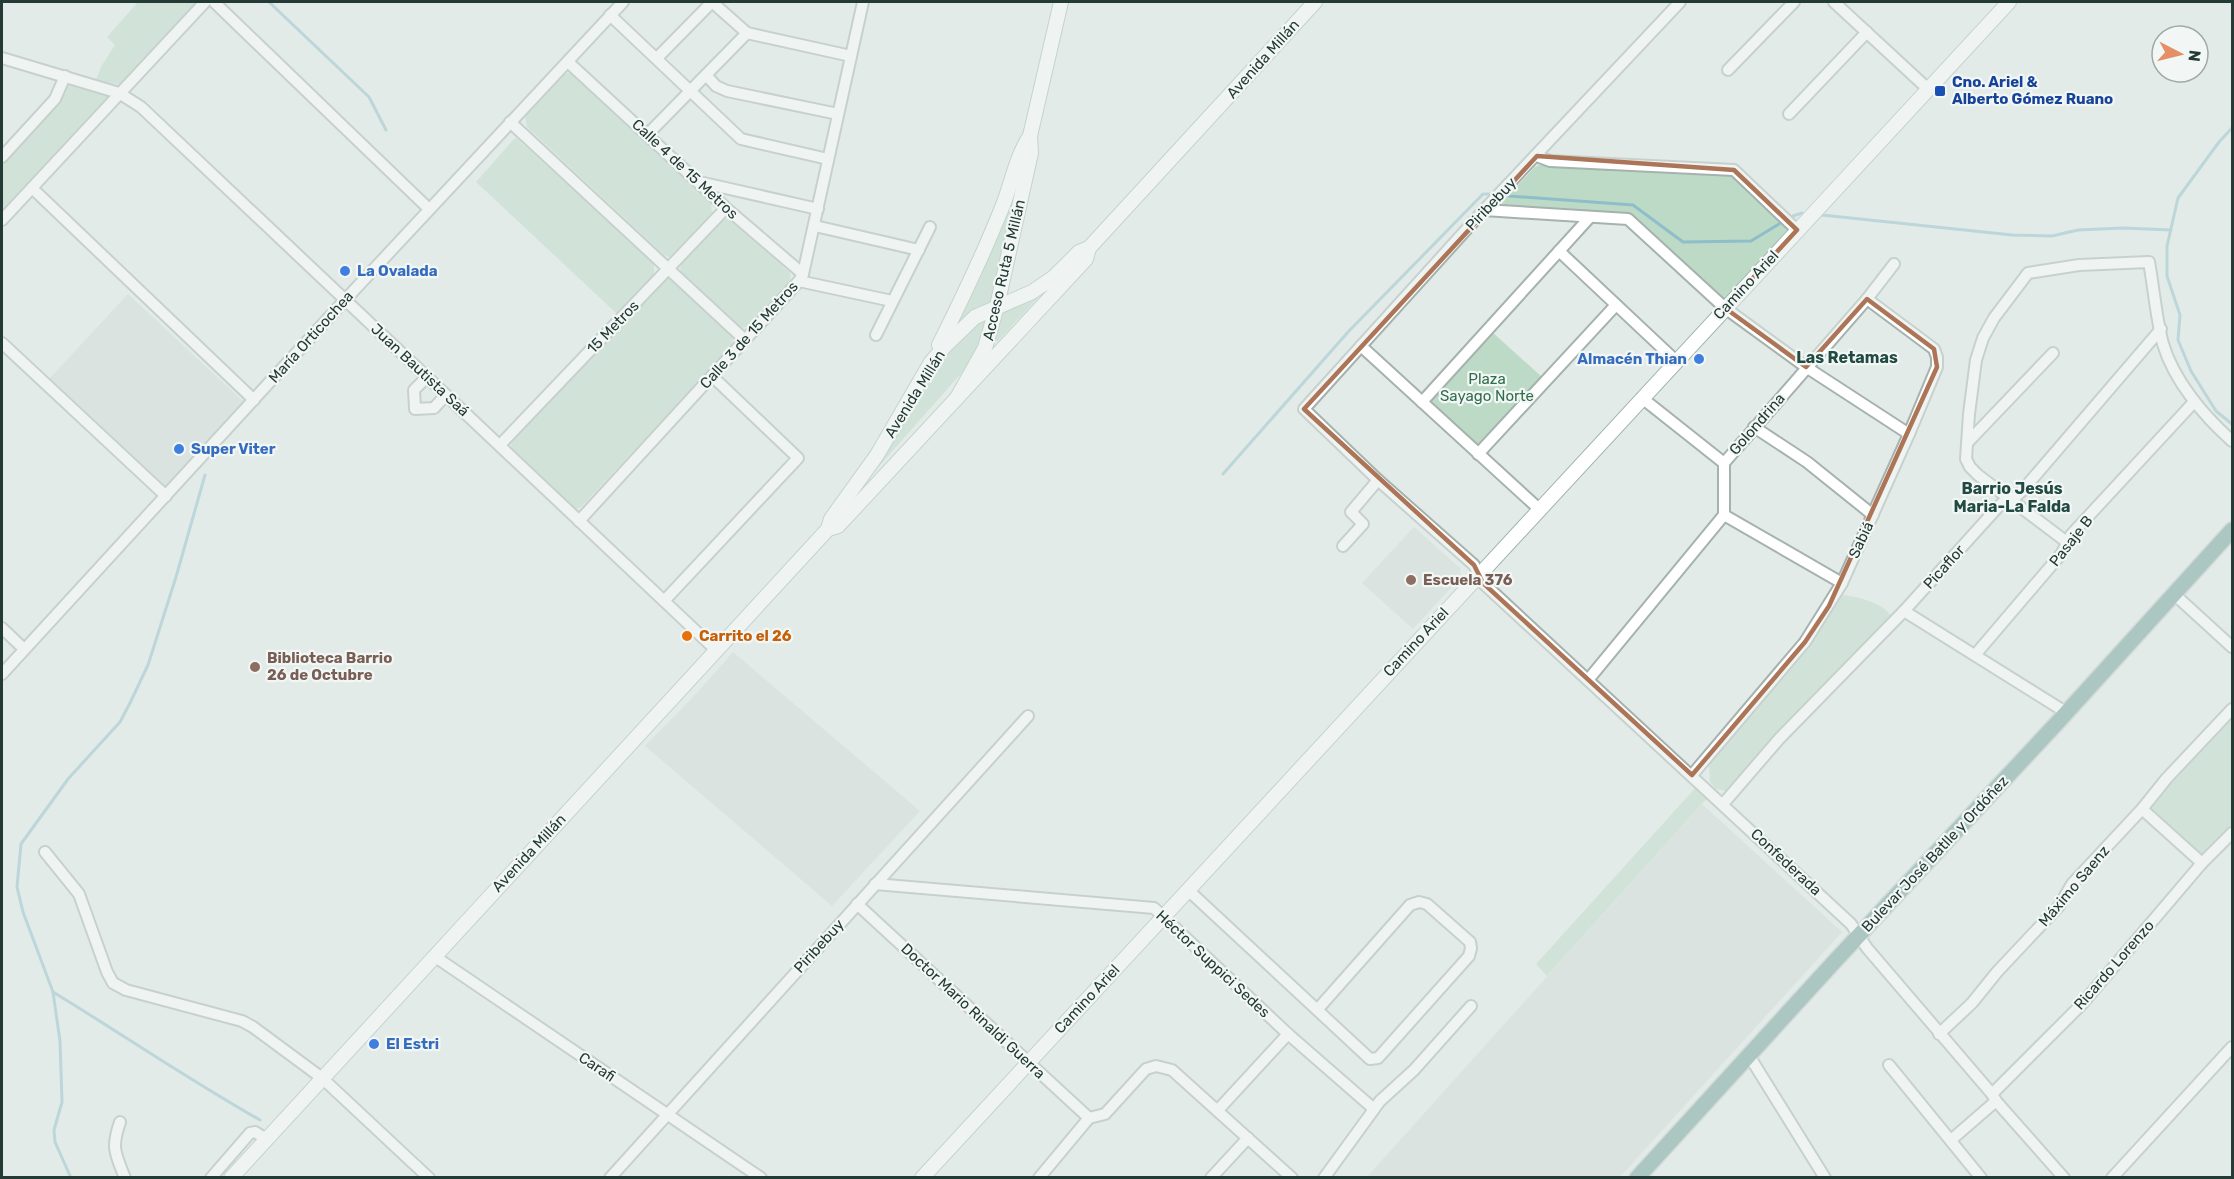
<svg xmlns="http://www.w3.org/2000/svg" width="2234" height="1179" viewBox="0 0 2234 1179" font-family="Rubik,sans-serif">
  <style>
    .built { fill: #d0dad6 }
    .green { fill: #bcdac6 }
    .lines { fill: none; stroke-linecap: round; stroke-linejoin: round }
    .stream { stroke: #8ebdcb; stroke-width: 3 }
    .street-casing { stroke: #a5b2ae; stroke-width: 14 }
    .secondary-casing { stroke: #a1b5b0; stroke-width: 16 }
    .primary-casing { stroke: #c1c8c6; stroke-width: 18 }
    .street { stroke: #fff; stroke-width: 10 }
    .secondary { stroke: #fff; stroke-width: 14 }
    .primary { stroke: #6a9c93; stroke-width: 15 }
    .marked { fill: none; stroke: #ac7557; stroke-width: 4.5; stroke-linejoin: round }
    .transit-dot { fill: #1a4fb4; stroke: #f2f7f5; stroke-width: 2 }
    .shop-dot { fill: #3f7fe0; stroke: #f2f7f5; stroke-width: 2 }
    .education-dot { fill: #8d6e63; stroke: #f2f7f5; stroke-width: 2 }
    .food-dot { fill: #e8710a; stroke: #f2f7f5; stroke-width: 2 }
    .labels { text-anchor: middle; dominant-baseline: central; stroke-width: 4.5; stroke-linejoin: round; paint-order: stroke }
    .street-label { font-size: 15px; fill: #233a35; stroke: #f2f7f5 }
    .transit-label { font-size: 15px; font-weight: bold; fill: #164399; stroke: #f2f7f5; text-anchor: start }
    .shop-label { font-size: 15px; font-weight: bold; fill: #366cbe; stroke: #f2f7f5; text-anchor: start }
    .park-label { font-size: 15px; fill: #316d4d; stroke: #f2f7f5 }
    .education-label { font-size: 15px; font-weight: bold; fill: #785e54; stroke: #f2f7f5; text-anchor: start }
    .food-label { font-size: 15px; font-weight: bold; fill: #c56008; stroke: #f2f7f5; text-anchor: start }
    .neighbourhood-label { font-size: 16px; font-weight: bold; fill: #214a43; stroke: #f2f7f5 }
  </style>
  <rect width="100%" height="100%" fill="#e2ebe7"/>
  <!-- built -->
  <g class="built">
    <polygon points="128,294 245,403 165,488 49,379"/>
    <polygon points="1414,527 1460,568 1461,577 1413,629 1362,583"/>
    <polygon points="733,652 920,811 832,906 645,746 694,696"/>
    <polygon points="1702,804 1842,932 1620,1177 1366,1178"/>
  </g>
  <!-- green -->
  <g class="green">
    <polygon points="138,2 199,2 121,85 96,80 102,65 115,45 107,37"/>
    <polygon points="568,73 574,74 711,199 712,215 669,257 664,255 527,127 525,116 563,74"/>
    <polygon points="70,83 108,93 109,100 2,216 2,161 60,97"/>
    <polygon points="516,138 654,263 654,274 616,313 476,182 513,140"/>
    <polygon points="1023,159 991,303 952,332"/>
    <polygon points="1539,165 1729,173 1786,225 1787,231 1724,299 1635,219 1505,207 1502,204 1504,200 1535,167"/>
    <polygon points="723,219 732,219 737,222 790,273 791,284 751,326 740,328 680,270 682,260"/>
    <polygon points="665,278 671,278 733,333 732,346 581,507 575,509 570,506 513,451 511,446 512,441"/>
    <polygon points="1047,288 998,341 992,340 999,309"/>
    <polygon points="989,314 980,344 966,368 865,482 908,416 949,347"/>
    <polygon points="1491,331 1543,378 1481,445 1478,445 1431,402 1431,397"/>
    <path d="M1844 595C1858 597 1884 603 1891 616L1835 673 1730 788 1726 791 1716 789 1710 782 1709 762 1818 630 1841 596Z"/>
    <polygon points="2232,712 2232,827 2205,856 2202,856 2151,810 2150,807"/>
    <polygon points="1698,785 1709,796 1547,976 1536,964"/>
  </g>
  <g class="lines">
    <!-- stream -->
    <g class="stream">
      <polyline points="269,2 369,97 386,130"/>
      <polyline points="2232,128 2219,142 2178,198 2167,246 2167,276 2180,315 2178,340 2191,371 2216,411 2232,424"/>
      <polyline points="1509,196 1633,205 1683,242 1751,241 1779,224"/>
      <polyline points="1822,215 2012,235 2052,236 2078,230 2123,228 2171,230"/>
      <polyline points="1793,216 1802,213"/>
      <polyline points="1223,474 1348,332 1483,194 1490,194"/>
      <path d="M53 992C122 1034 189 1080 260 1120"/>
      <polyline points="71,1178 55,1142 54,1130 62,1102 60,1041 53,992 23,912 17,887 21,844 68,779 120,722 130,703 148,665 176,577 205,475"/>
    </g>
    <defs>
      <g id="street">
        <polyline points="214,2 429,209"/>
        <polyline points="712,2 747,33 851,56"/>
        <polyline points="1680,2 1484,210 1304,409 1378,480 1474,565 1483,583 1851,924 1867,948 1992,1094 1996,1101 2064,1178"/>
        <polyline points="1834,2 1928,89"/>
        <polyline points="610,15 741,139 828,159"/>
        <polyline points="2,58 119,93 141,107 717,651"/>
        <polyline points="657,58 712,2"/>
        <polyline points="568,62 726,208 803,274"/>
        <polyline points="1728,70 1794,2"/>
        <polyline points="706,75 716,86 727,91 838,114"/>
        <polyline points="1789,114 1867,32"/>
        <polyline points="510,122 745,340"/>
        <polyline points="648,134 747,33"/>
        <polyline points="1537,156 1550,161 1734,170 1797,230"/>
        <polyline points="2,157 55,99 65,76"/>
        <polyline points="699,182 818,209"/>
        <polyline points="32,188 254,400"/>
        <polyline points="1484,210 1628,219 1725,308 1806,367 1909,434"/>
        <polyline points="2,220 205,2"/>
        <polyline points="815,226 919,250"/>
        <polyline points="1559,251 1676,361"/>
        <polyline points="799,281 892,301"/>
        <polyline points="876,335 930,227"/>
        <polyline points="2,343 166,496"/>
        <polyline points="1361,346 1539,509"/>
        <polyline points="427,377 414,390 415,409 434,408 446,395"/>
        <polyline points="1642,398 1724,463"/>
        <polyline points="1422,402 1590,217"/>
        <polyline points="1754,427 1807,462 1873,515"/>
        <polyline points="1968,442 2053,353"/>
        <polyline points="500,445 726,208"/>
        <polyline points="1478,454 1616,305"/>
        <polyline points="1724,515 1842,583"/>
        <polyline points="579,521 799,281 803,274 863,2"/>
        <path d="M2068 543 1978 475 1970 467 1966 459 1969 414 1976 360 1983 338 1994 318 2028 273 2079 265 2149 262C2154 289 2156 318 2163 344 2174 381 2204 416 2232 441"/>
        <polyline points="1343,546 1363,524 1351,512 1378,480"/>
        <polyline points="2174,594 2232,647"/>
        <polyline points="664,601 798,458 712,376"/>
        <polyline points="1904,611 2067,713"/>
        <polyline points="2,628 24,649"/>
        <polyline points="1975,655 2062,553 2071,535 2194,402"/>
        <polyline points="2,674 345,300 623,2"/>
        <polyline points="1588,680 1724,515 1724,463 1867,299 1894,264"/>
        <polyline points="1692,775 1805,642 1842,583 1909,434 1937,367 1937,357 1934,349 1867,299"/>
        <polyline points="1723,804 1779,739 1904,611 1998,507 2008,498 2014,498 2022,491 2161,329"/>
        <polyline points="2142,809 2202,863"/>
        <polyline points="45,852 79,894 107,972 113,983 126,990 242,1021 253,1027 322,1078 429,1178"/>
        <polyline points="875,884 1154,908 1288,1034 1374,1109"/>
        <polyline points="1188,890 1370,1059 1378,1058 1469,956 1471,948 1470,942 1427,904 1419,902 1410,905 1317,1010"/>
        <polyline points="857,904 1089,1118"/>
        <polyline points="434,956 761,1178"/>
        <polyline points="1939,1034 1972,1003 1997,972 2059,906 2072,884 2142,809 2167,778 2232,709"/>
        <polyline points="1748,1054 1825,1178"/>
        <polyline points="1889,1065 1981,1178"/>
        <polyline points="1992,1094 2082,1004 2202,863 2232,833"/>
        <polyline points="1218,1110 1288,1034"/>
        <path d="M120 1122C111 1148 115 1153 125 1178"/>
        <polyline points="1951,1140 1996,1101"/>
        <polyline points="211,1178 250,1133 255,1132 266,1139"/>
        <polyline points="610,1178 1028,716"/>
        <polyline points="1039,1178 1089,1118 1105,1114 1146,1069 1156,1066 1172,1070 1292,1178"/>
        <polyline points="1211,1178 1248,1138"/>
        <polyline points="1324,1178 1380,1101 1414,1070 1471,1006"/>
        <polyline points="2112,1178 2232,1047"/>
      </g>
      <g id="secondary">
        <path d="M939 345C962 299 984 253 1003 205 1012 182 1016 157 1030 136"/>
        <polyline points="957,398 985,348 997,306 1031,153 1030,136 1061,2"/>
        <polyline points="828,529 838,526 1086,259 1089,248"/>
        <polyline points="231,1178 828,529 831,519 877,455 931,362 945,346 975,317 1032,292 1054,277 1079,252 1089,248 1315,2"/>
        <polyline points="922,1178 2009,2"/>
      </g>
      <polyline id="primary" points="1637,1178 1835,961 2057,723 2232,530"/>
    </defs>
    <!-- street casing -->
    <use href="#street" class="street-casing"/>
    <!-- secondary casing -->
    <use href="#secondary" class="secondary-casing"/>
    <!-- primary casing -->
    <use href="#primary" class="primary-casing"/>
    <!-- street -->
    <use href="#street" class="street"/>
    <!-- secondary -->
    <use href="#secondary" class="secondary"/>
    <!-- primary -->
    <use href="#primary" class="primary"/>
  </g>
  <!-- marked area -->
  <path d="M0 0H2234V1179H0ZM1537 156 1734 170 1797 230 1725 308 1806 367 1867 299 1934 349 1937 367 1829 606 1805 642 1692 775 1483 583 1474 565 1304 409Z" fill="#e2ebe7" fill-opacity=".55" fill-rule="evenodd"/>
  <path class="marked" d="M1537 156 1734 170 1797 230 1725 308 1806 367 1867 299 1934 349 1937 367 1829 606 1805 642 1692 775 1483 583 1474 565 1304 409Z"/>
  <!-- markers -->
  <rect class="transit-dot" x="1934" y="85" width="12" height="12" rx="3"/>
  <g class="shop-dot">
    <circle cx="345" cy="271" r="6"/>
    <circle cx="1699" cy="359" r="6"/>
    <circle cx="179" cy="449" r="6"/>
    <circle cx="374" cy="1044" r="6"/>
  </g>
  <g class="education-dot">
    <circle cx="1411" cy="580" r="6"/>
    <circle cx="255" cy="667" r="6"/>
  </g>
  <circle class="food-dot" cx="687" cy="636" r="6"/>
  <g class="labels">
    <!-- street labels -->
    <g class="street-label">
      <text transform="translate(1263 59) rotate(-48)">Avenida Millán</text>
      <text transform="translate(685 169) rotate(43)">Calle 4 de 15 Metros</text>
      <text transform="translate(1491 204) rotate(-47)">Piribebuy</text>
      <text transform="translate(1004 270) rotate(-77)">Acceso Ruta 5 Millán</text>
      <text transform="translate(1746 285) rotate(-47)">Camino Ariel</text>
      <text transform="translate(613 327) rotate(-46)">15 Metros</text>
      <text transform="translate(749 335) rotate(-48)">Calle 3 de 15 Metros</text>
      <text transform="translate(311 337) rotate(-48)">María Orticochea</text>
      <text transform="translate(420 370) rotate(43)">Juan Bautista Saá</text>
      <text transform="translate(915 394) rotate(-58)">Avenida Millán</text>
      <text transform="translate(1757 424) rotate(-49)">Golondrina</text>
      <text transform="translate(1861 540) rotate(-65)">Sabiá</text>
      <text transform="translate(2071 541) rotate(-52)">Pasaje B</text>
      <text transform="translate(1944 567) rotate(-48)">Picaflor</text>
      <text transform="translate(1416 642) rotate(-47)">Camino Ariel</text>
      <text transform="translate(529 853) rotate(-47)">Avenida Millán</text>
      <text transform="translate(1935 854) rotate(-47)">Bulevar José Batlle y Ordóñez</text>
      <text transform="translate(1786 862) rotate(43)">Confederada</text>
      <text transform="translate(2074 886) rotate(-50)">Máximo Saenz</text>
      <text transform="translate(819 946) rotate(-48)">Piribebuy</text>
      <text transform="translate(1213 964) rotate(43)">Héctor Suppici Sedes</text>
      <text transform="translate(2114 965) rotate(-49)">Ricardo Lorenzo</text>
      <text transform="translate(1087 999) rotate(-47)">Camino Ariel</text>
      <text transform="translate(973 1011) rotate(43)">Doctor Mario Rinaldi Guerra</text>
      <text transform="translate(597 1067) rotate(34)">Carafi</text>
    </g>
    <!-- transit labels -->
    <g class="transit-label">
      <text x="1952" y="82">Cno. Ariel &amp;<tspan x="1952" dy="17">Alberto Gómez Ruano</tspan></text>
    </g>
    <!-- shop labels -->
    <g class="shop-label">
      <text x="357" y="271">La Ovalada</text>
      <text x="1687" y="359" text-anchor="end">Almacén Thian</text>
      <text x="191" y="449">Super Viter</text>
      <text x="386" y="1044">El Estri</text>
    </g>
    <!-- park labels -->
    <g class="park-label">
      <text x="1487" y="379">Plaza<tspan x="1487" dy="17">Sayago Norte</tspan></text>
    </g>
    <!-- education labels -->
    <g class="education-label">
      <text x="1423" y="580">Escuela 376</text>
      <text x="267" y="658">Biblioteca Barrio<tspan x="267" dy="17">26 de Octubre</tspan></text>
    </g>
    <!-- food labels -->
    <g class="food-label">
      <text x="699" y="636">Carrito el 26</text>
    </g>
    <!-- neighbourhood labels -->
    <g class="neighbourhood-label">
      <text x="1847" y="357">Las Retamas</text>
      <text x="2012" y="488">Barrio Jesús<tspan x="2012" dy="18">Maria-La Falda</tspan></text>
    </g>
  </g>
  <!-- border -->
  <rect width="2234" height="1179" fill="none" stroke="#233a35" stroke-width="6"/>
  <!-- north arrow -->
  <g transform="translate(2180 54) rotate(97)"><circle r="28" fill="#f2f7f5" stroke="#9faba8" stroke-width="1.5"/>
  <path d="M0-4.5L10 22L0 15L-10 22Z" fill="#e68e65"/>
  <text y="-9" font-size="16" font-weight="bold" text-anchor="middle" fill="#233a35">N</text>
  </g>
</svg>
